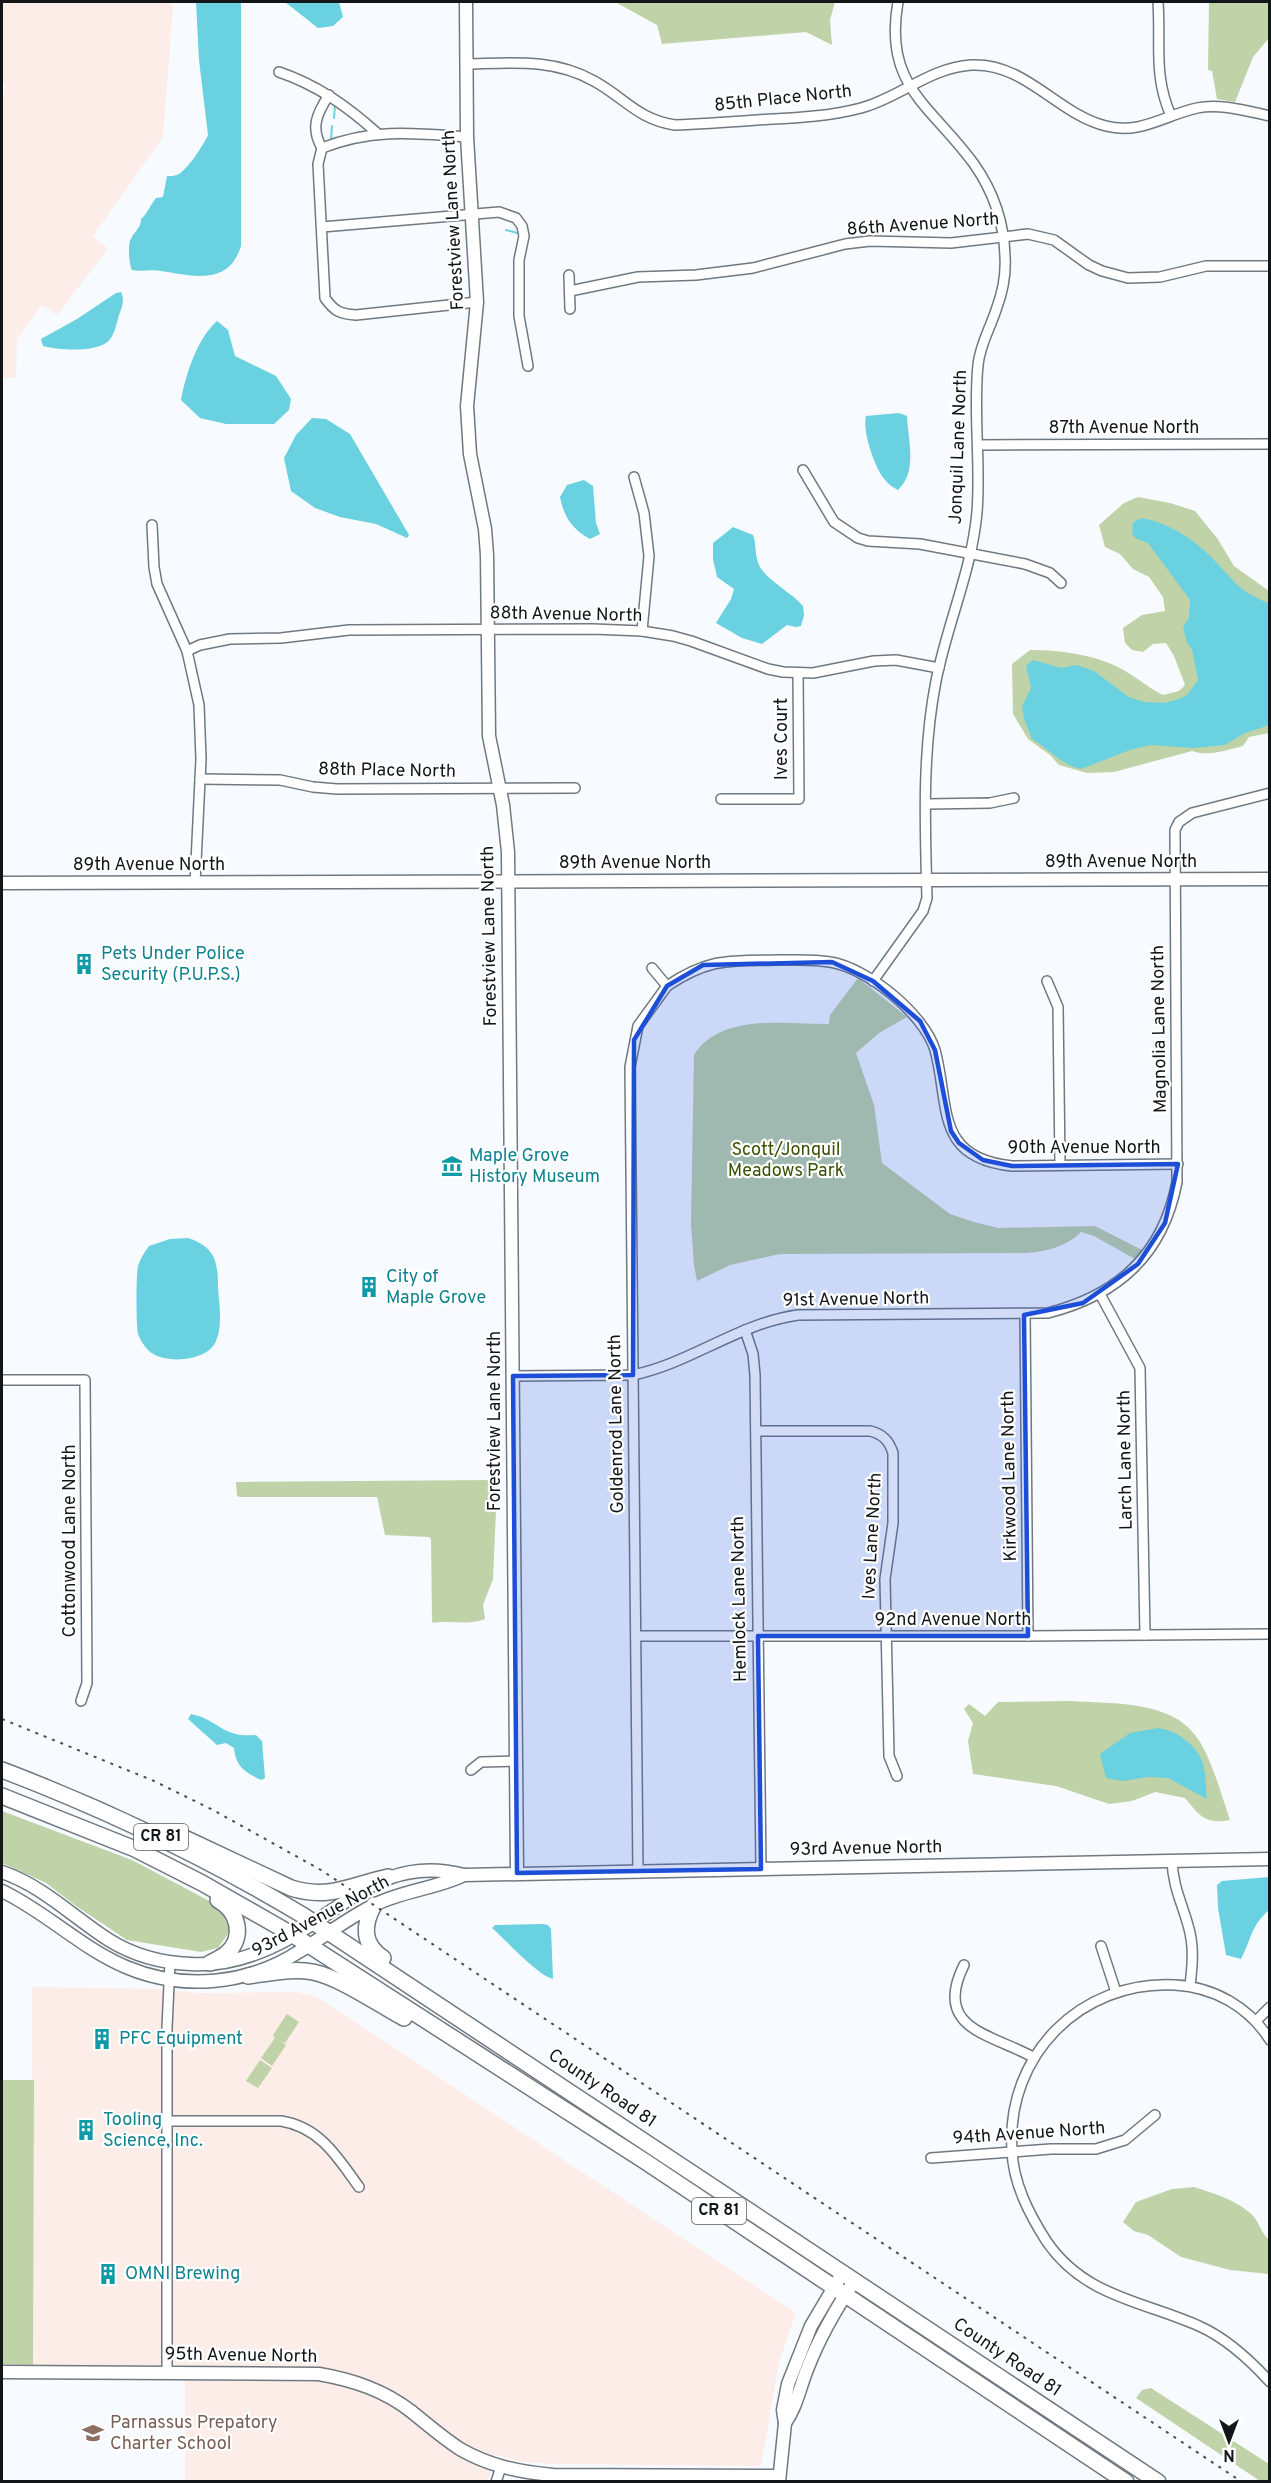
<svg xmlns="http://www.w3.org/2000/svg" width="1271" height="2483" viewBox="0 0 1271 2483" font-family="Overpass,sans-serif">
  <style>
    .commercial { fill: #fcede8 }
    .green { fill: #c0d2a7 }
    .water { fill: #6ad1e0 }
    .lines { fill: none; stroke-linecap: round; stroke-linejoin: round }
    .stream { stroke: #6ad1e0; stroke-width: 2 }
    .minor-casing { stroke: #707880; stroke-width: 12 }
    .tertiary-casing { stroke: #707880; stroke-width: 15 }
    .trunk-casing { stroke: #707880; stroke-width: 18 }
    .minor { stroke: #fff; stroke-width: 9 }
    .tertiary { stroke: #fff; stroke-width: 12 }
    .trunk { stroke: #fff; stroke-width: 15 }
    .rail { stroke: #494c50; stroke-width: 2; stroke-dasharray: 3 6; stroke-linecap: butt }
    .marked { fill: #1d4ed8; fill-opacity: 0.2; stroke: #1d4ed8; stroke-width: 4.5; stroke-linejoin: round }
    .labels { text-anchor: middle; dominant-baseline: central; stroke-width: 4.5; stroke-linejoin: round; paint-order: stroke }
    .shield { fill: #fff; stroke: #5a5c5e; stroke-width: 1.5 }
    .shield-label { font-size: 16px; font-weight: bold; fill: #131619 }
    .street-label { font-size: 18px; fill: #131619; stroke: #fff }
    .culture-label { font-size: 18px; fill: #0d838f; stroke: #fff; text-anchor: start }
    .park-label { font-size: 18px; fill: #3a5100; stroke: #fff }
    .education-label { font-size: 18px; fill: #785e54; stroke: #fff; text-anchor: start }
  </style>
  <rect width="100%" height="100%" fill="#f7fbff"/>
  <!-- commercial -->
  <g class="commercial">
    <polygon points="2,2 172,2 173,7 163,137 93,236 108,249 57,315 42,305 17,339 16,378 2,378 2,100 5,86 2,79"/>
    <polygon points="32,1987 158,1989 200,1993 296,1992 317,1997 796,2313 779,2362 761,2466 550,2464 521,2462 494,2454 488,2481 185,2481 185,2365 33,2365"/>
  </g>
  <!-- green -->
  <g class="green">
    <polygon points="615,2 835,2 830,20 832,45 806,32 662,44 657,25"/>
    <polygon points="1209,2 1269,2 1269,38 1253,57 1235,102 1217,99 1212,71 1208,70"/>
    <path d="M1138 497 1170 503 1195 511 1217 538 1234 566 1269 591V733L1249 737 1243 746C1227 750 1208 757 1192 751L1114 772 1087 773 1059 765 1050 755 1028 739 1013 714 1012 664 1030 650C1060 650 1091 654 1118 667 1134 675 1147 687 1163 695L1179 691 1185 685 1174 656 1166 643 1153 644 1143 652 1132 650 1125 643 1123 628 1142 615 1165 611 1163 597 1149 577 1133 569 1120 554 1105 547 1099 525 1124 503Z"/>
    <path d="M858 978 907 1017 879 1033 856 1053 874 1105 882 1163 950 1214 974 1222 998 1228 1095 1226 1142 1250 1135 1259 1094 1236 1081 1232C1066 1247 1047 1251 1027 1253L780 1254 730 1265 697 1281 694 1265 691 1224 694 1055C720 1013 787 1024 829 1024L830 1015Z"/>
    <path d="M494 1480 497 1488 493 1579 483 1605 485 1619C467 1626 452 1620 433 1623L432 1621 431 1539 429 1537 385 1535 377 1497H240L237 1496 236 1482Z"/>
    <path d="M1070 1701C1112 1704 1175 1699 1200 1742 1214 1766 1221 1794 1230 1820 1205 1825 1199 1815 1185 1798L1155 1792 1132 1801 1109 1804 1056 1786 973 1774 968 1741 973 1723 964 1709 969 1704 985 1716 998 1702Z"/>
    <polygon points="2,1811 132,1860 219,1906 230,1931 218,1948 201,1952 127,1940 76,1906 46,1883 2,1863"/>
    <polygon points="287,2014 299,2022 285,2043 280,2041 286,2045 272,2066 261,2058 275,2038 273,2035"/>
    <polygon points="260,2060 272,2068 258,2088 246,2081"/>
    <polygon points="2,2080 34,2080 33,2365 2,2364"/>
    <path d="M1194 2187C1213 2193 1234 2199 1250 2213 1259 2220 1260 2232 1269 2240V2274L1230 2270 1181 2257 1148 2235 1134 2231 1123 2222 1136 2202 1172 2189Z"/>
    <polygon points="1151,2388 1269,2464 1269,2481 1260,2481 1136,2398 1142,2390"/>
  </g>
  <!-- water -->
  <g class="water">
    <path d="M196 2H241V246C229 286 193 276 161 271 151 269 141 272 132 270 129 264 128 247 130 241 133 232 141 229 141 219 148 213 150 205 156 198L163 197 167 176C171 176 174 176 177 175 187 171 204 144 208 135L199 60Z"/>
    <polygon points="285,2 339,2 343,17 333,26 318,28"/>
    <path d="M121 292C125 300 122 307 119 315 117 322 115 332 111 338 101 354 59 350 43 346L41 339 77 319 116 293Z"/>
    <path d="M217 321 228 330 235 356 276 376 291 399 289 410 274 424H226L200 418 181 400C186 374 197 339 217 321Z"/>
    <path d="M899 413 907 416C908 441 918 471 898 490 894 488 889 485 886 481 875 470 862 431 866 416Z"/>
    <polygon points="312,418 326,419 350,434 409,535 407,538 376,524 340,517 315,508 291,491 284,458 296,435"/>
    <path d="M584 480 593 486 596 523 600 534 590 539C572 529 564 517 560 497L567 485Z"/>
    <path d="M1141 518C1166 522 1191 537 1209 555 1232 577 1237 592 1269 603V725L1243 734 1225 745 1194 748 1151 745 1130 750 1081 769C1058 763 1051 750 1032 739L1024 719 1022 706 1031 688 1026 666 1033 660 1061 668 1077 665 1094 671 1129 697 1144 702 1164 703 1179 699 1187 695 1198 680 1192 649 1187 643 1183 627 1189 618 1190 600 1148 543 1135 538 1132 533 1133 523Z"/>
    <path d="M733 527 753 535C757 546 754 556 760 567 768 581 792 593 803 606L804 615 801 626 796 627 787 625 762 644 742 638 716 623 731 599 734 589 717 577 713 559V543Z"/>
    <path d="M188 1238C215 1247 218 1261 218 1287 219 1304 223 1325 216 1341 208 1362 162 1365 148 1350 144 1346 140 1339 138 1334 136 1326 136 1274 138 1266 140 1259 144 1253 149 1246L170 1239Z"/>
    <path d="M191 1714C220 1720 221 1738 256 1735L262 1741 265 1778 261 1780C245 1772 236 1767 234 1748L226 1743 217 1745 188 1719Z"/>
    <path d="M1158 1728C1169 1730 1175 1732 1184 1739 1208 1757 1204 1771 1207 1799L1168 1778 1148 1777 1123 1781 1106 1778 1100 1754 1130 1733Z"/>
    <path d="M1269 1877V1910C1250 1927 1252 1938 1241 1959L1226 1955 1218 1908 1217 1885 1222 1881Z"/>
    <path d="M542 1924 548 1925 551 1929 553 1979C537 1975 506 1940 492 1928L495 1925Z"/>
  </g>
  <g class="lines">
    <!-- stream -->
    <g class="stream">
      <polyline points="334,118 335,105"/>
      <polyline points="331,141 332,126"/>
      <polyline points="506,230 521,234"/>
    </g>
    <defs>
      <g id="minor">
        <path d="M1158 2C1161 44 1153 75 1171 116"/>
        <path d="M467 64C511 63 554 58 594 81 625 98 637 119 675 125 702 124 730 122 757 120 792 118 827 117 861 108 899 98 929 68 971 65 1025 62 1057 114 1106 126 1140 135 1165 115 1197 108 1220 103 1247 111 1270 116"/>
        <path d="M279 72C317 85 347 106 377 133"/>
        <path d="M329 95C317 113 310 128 322 148L318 164 325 298C334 311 340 314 356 315L477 302"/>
        <path d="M322 148C372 128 415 133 467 137"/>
        <polyline points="322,227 499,212 516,218 522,226 524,236 519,260 519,316 528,366"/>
        <polyline points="569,275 570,309"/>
        <polyline points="570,291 638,277 696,275 753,268 845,244 870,241 951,243 1028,234 1054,240 1089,265 1102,271 1128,278 1160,277 1206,266 1270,266"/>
        <polyline points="978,445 1270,444"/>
        <polyline points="803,470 834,522 858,538 868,541 920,544 1025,564 1050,573 1061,583"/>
        <polyline points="634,477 644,513 649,556 642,631"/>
        <polyline points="152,525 154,567 157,584 187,651 199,705 201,759 195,883"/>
        <polyline points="187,651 200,645 230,639 281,638 349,630 593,629 642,631 673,636 691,641 768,669 783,672 813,673 874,661 896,660 939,668"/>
        <polyline points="200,779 280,780 313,787 337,789 575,788"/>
        <polyline points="721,799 799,799 798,673"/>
        <polyline points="927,804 990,803 1014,798"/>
        <path d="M652 968 667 986C711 957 730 961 780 960 797 960 814 959 830 962 868 968 924 1014 935 1050 950 1105 934 1158 1012 1166L1178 1164"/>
        <path d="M873 981 923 911 927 898C925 826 922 752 936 681 947 624 972 570 977 512 981 463 973 413 978 365 980 344 991 327 997 307 1003 291 1006 273 1005 256 1004 223 993 191 974 164 931 105 883 86 898 2"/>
        <polyline points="1047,981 1058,1007 1060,1165"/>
        <polyline points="1100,1294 1140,1368 1145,1635"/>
        <polyline points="1025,1315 1028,1636"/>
        <polyline points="745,1330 753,1354 755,1375 761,1869"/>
        <path d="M513 1376 633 1375C691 1363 739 1323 798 1315L1048 1313C1118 1295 1163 1255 1177 1182L1175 830 1179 822 1192 813 1270 793"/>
        <polyline points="2,1380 85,1380 87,1683 81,1701"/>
        <path d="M756 1431H870C883 1434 889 1441 893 1453V1523L885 1579 889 1756 897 1776"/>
        <polyline points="636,1636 1028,1636 1270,1634"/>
        <polyline points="471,1770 481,1762 515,1761"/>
        <path d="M1172 1860C1173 1890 1184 1906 1190 1933 1194 1951 1192 1968 1190 1986"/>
        <polyline points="638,1873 630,1067 638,1026 667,986"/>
        <polyline points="1101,1946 1116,1992"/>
        <path d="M964 1965C932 2029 991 2034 1033 2057"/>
        <polyline points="1256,2021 1270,2007"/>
        <path d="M1270 2040C1249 2007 1214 1987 1175 1985 1081 1980 1006 2055 1012 2150 1013 2183 1029 2214 1047 2242 1085 2297 1143 2301 1199 2326 1226 2338 1250 2360 1270 2382"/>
        <path d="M167 2121H281C320 2127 338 2158 359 2187"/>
        <polyline points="931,2158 1051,2149 1096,2149 1125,2140 1155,2115"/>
        <polyline points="167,2372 167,2028 170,1962"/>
        <polyline points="496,2482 501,2467"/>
      </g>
      <g id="tertiary">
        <polyline points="466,2 467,137 477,302 467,406 470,454 485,529 487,555 489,736 503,805 508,852 517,1873"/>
        <polyline points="2,883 1270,879"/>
        <path d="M2 1872C43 1886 73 1917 109 1940 133 1955 163 1963 191 1964 226 1966 261 1954 291 1937 350 1903 389 1855 464 1875L1270 1859"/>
        <path d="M2 1891C46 1912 81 1948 126 1967 183 1991 248 1985 300 1951 325 1936 348 1918 374 1905 404 1890 435 1889 464 1875"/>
        <path d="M2 2372 319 2374C353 2380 384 2390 412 2412 428 2425 443 2438 460 2449 489 2466 520 2472 553 2475L779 2476"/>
        <path d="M785 2423C797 2406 800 2386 808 2367 820 2336 837 2307 855 2280"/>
        <polyline points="779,2482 785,2423 783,2410 788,2384 811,2326 843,2272"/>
      </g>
      <g id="trunk">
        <path d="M2 1770C107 1810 207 1858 304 1916L1158 2482"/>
        <polyline points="2,1796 135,1849 202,1883 293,1935 646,2162 1126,2482"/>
        <path d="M178 1835 291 1888C329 1900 352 1885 388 1877"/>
        <path d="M374 1905C363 1925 362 1944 383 1958"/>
        <path d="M210 1963C216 1960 222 1957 227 1953 245 1937 238 1911 218 1900"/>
        <path d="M248 1976C269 1973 292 1968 313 1972 341 1978 378 2004 404 2018"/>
      </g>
    </defs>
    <!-- minor casing -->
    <use href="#minor" class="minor-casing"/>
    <!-- tertiary casing -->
    <use href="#tertiary" class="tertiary-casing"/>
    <!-- trunk casing -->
    <use href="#trunk" class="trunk-casing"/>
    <!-- minor -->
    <use href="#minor" class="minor"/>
    <!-- tertiary -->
    <use href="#tertiary" class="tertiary"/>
    <!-- trunk -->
    <use href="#trunk" class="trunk"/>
    <!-- rail -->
    <polyline class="rail" points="2,1719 154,1781 213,1810 321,1870 1242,2482"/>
  </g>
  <!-- marked area -->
  <path class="marked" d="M832 962 873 981 920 1021 935 1050 951 1131 959 1143 983 1160 1012 1166 1178 1164 1165 1223 1138 1264 1083 1303 1024 1315 1028 1636H758L761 1869 517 1873 513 1376 633 1375 634 1040 667 986 703 965Z"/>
  <!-- icons -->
  <defs>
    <symbol id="building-bare" viewBox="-9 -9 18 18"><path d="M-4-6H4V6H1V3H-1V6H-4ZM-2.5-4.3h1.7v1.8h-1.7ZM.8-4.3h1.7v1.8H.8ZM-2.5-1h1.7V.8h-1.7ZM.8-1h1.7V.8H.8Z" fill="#0f9aa8" stroke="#fff" stroke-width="2.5" paint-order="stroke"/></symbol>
    <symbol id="museum-bare" viewBox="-9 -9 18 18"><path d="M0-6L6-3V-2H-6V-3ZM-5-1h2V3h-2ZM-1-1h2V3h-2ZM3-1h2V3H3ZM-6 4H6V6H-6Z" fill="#0f9aa8" stroke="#fff" stroke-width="2.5" paint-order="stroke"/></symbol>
    <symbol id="school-bare" viewBox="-9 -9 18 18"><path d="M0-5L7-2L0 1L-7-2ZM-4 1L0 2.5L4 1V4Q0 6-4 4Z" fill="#8d6e63" stroke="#fff" stroke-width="2.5" paint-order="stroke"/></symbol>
  </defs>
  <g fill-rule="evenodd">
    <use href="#building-bare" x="69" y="949" width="30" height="30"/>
    <use href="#museum-bare" x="437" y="1151" width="30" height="30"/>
    <use href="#building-bare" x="354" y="1272" width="30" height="30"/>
    <use href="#building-bare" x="87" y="2024" width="30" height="30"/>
    <use href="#building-bare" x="71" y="2115" width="30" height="30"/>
    <use href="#building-bare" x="93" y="2259" width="30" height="30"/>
    <use href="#school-bare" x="78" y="2418" width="30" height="30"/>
  </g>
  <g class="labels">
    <!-- shield labels -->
    <g class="shield">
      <rect x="134" y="1824" width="54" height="26" rx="4.5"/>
      <rect x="692" y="2198" width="54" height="26" rx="4.5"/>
    </g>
    <g class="shield-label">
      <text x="161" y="1837">CR 81</text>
      <text x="719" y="2211">CR 81</text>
    </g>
    <!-- street labels -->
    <g class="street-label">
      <text transform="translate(783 99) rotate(-6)">85th Place North</text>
      <text transform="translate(454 220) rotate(-93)">Forestview Lane North</text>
      <text transform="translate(923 225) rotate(-4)">86th Avenue North</text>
      <text x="1124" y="428">87th Avenue North</text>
      <text transform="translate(959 447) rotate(-88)">Jonquil Lane North</text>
      <text transform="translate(566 615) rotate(1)">88th Avenue North</text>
      <text transform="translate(782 739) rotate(-90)">Ives Court</text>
      <text transform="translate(387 771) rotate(1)">88th Place North</text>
      <text x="1121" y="862">89th Avenue North</text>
      <text x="635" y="863">89th Avenue North</text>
      <text x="149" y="865">89th Avenue North</text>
      <text transform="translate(490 936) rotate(-91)">Forestview Lane North</text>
      <text transform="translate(1160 1029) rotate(-91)">Magnolia Lane North</text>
      <text x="1084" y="1148">90th Avenue North</text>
      <text transform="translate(856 1300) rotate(-1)">91st Avenue North</text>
      <text transform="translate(495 1421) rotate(-90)">Forestview Lane North</text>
      <text transform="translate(617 1424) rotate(-91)">Goldenrod Lane North</text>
      <text transform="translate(1126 1460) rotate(-91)">Larch Lane North</text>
      <text transform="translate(1010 1476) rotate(-91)">Kirkwood Lane North</text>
      <text transform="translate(873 1536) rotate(-87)">Ives Lane North</text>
      <text transform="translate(70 1541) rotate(-90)">Cottonwood Lane North</text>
      <text transform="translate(740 1599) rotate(-91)">Hemlock Lane North</text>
      <text x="953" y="1620">92nd Avenue North</text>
      <text transform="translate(866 1849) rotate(-1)">93rd Avenue North</text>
      <text transform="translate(321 1917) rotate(-28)">93rd Avenue North</text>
      <text transform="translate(602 2089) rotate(34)">County Road 81</text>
      <text transform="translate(1029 2134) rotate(-4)">94th Avenue North</text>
      <text transform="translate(241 2356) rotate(1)">95th Avenue North</text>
      <text transform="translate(1007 2358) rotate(34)">County Road 81</text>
    </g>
    <!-- culture labels -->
    <g class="culture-label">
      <text x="101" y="954">Pets Under Police<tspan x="101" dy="21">Security (P.U.P.S.)</tspan></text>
      <text x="469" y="1156">Maple Grove<tspan x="469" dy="21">History Museum</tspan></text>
      <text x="386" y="1277">City of<tspan x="386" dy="21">Maple Grove</tspan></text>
      <text x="119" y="2039">PFC Equipment</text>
      <text x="103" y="2120">Tooling<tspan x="103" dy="21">Science, Inc.</tspan></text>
      <text x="125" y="2274">OMNI Brewing</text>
    </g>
    <!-- park labels -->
    <g class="park-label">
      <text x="786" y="1150">Scott/Jonquil<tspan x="786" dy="21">Meadows Park</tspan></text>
    </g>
    <!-- education labels -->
    <g class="education-label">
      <text x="110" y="2423">Parnassus Prepatory<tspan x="110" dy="21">Charter School</tspan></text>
    </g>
  </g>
  <!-- border -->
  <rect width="1271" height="2483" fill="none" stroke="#131619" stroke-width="6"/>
  <!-- north arrow -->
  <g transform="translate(1229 2441) rotate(180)" stroke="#ffffff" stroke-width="4.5" paint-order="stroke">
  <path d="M0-4.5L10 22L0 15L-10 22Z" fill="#131619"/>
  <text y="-9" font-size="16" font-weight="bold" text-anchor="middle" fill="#131619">N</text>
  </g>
</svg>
